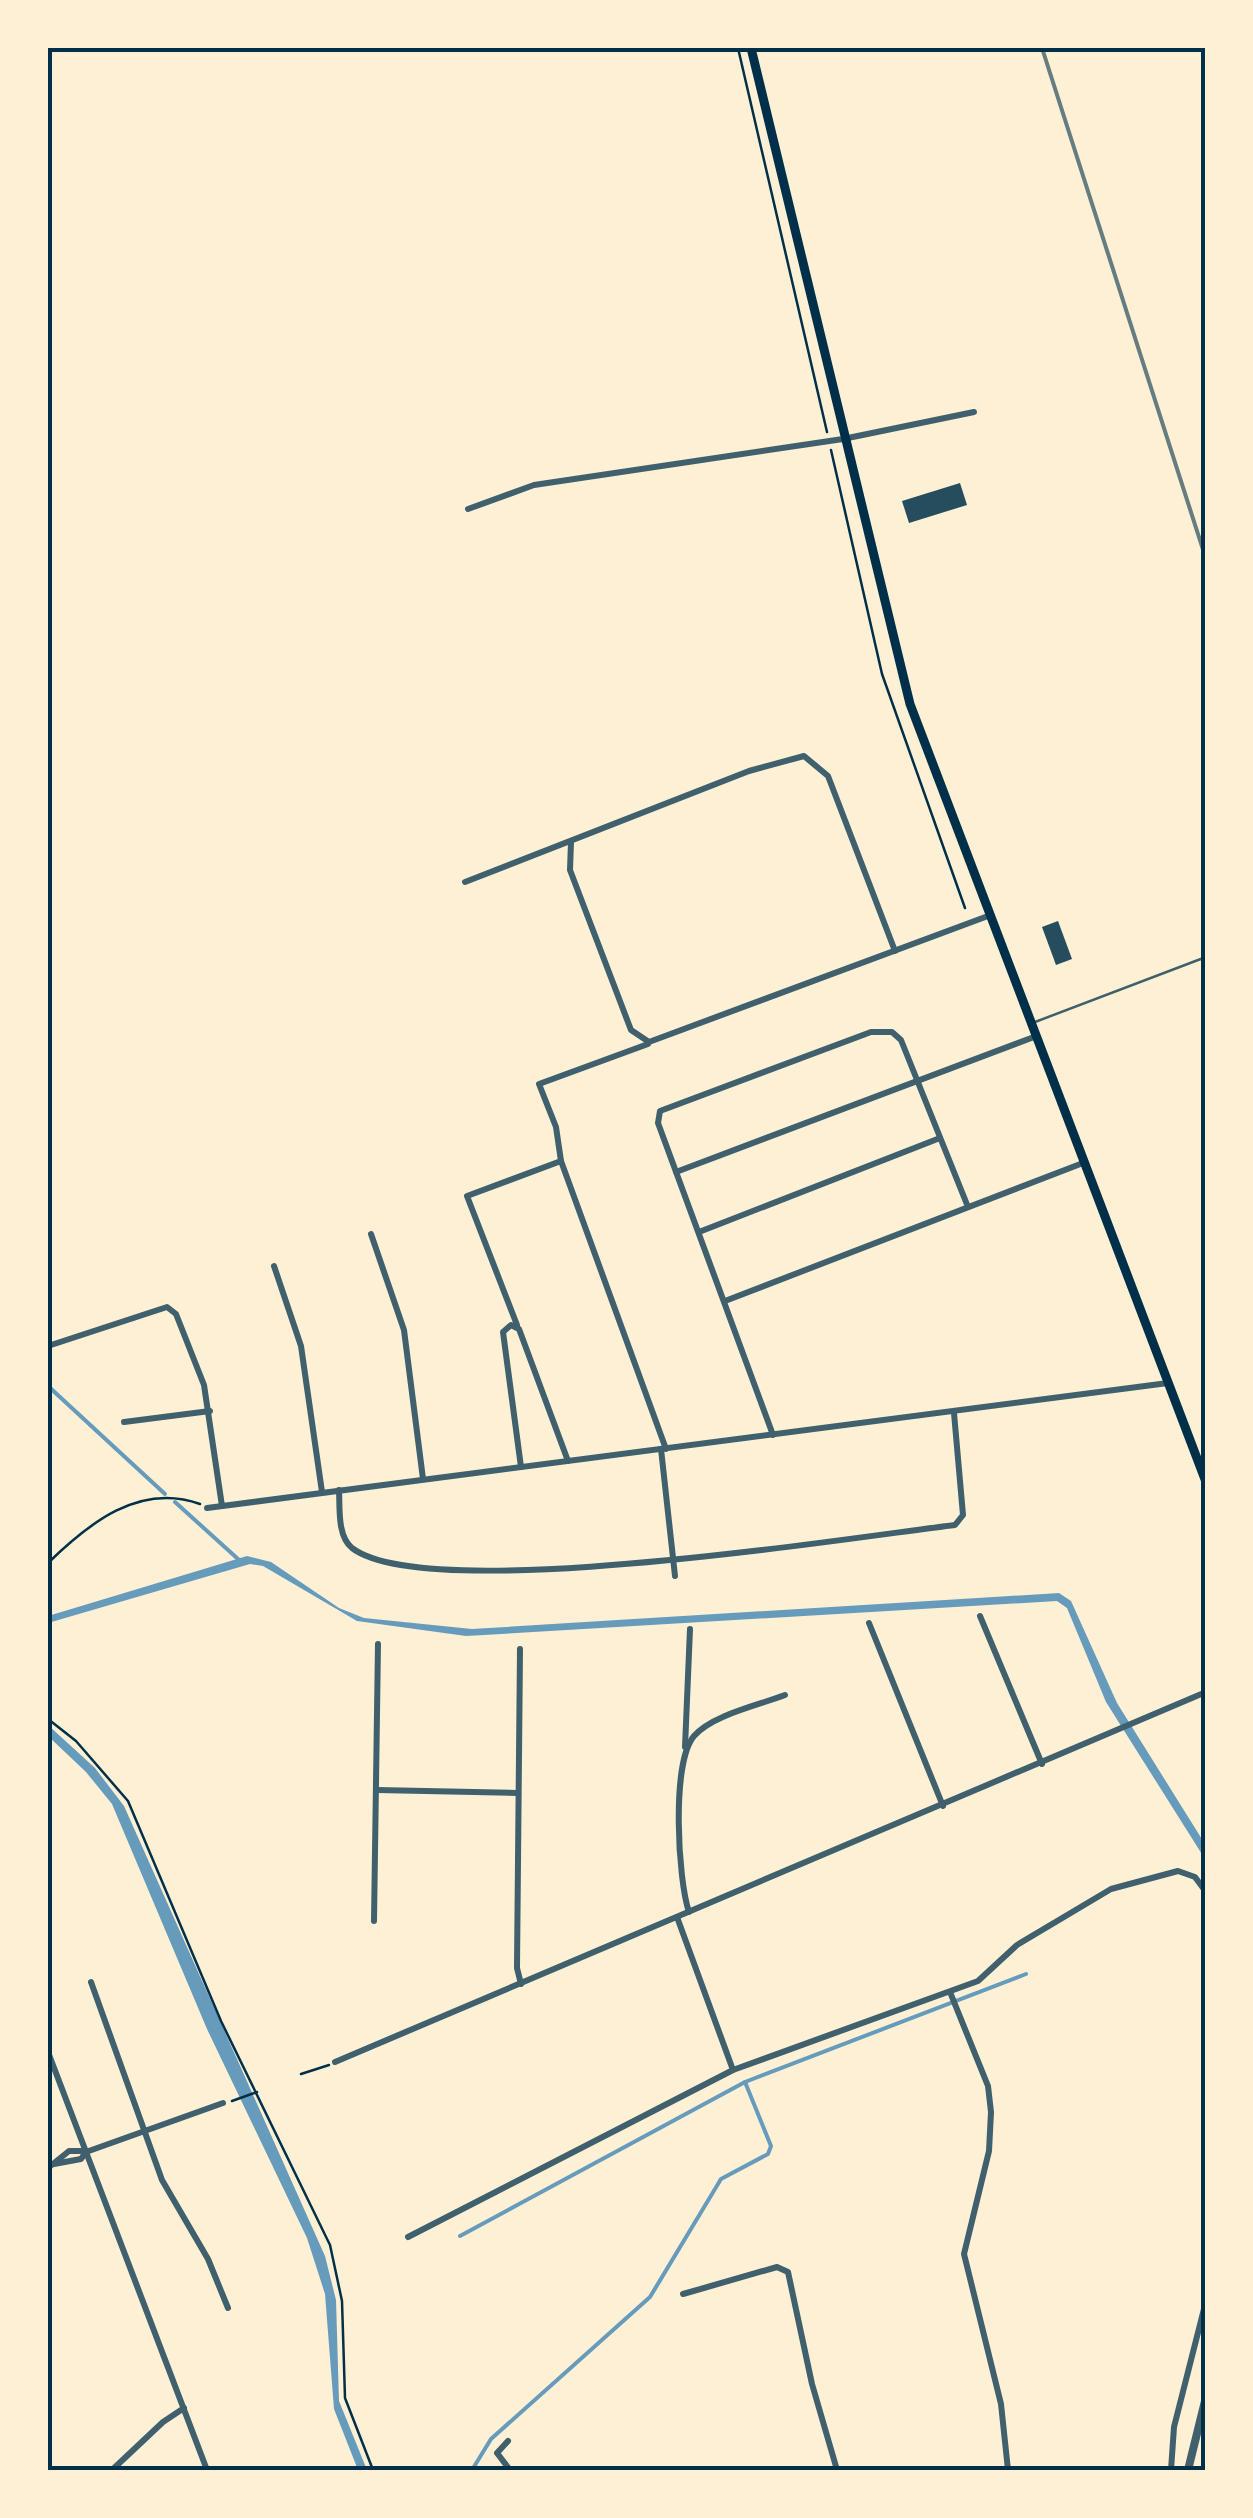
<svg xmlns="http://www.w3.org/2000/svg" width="1253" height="2518" viewBox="0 0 1253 2518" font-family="Figtree,sans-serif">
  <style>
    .water { fill: #669bbc }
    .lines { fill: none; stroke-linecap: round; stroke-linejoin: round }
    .stream { stroke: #669bbc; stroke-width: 4 }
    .building { fill: #264d5e }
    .path { stroke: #003049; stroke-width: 2.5 }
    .service { stroke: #3f606c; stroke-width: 2.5 }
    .minor { stroke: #3f606c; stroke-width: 6 }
    .tertiary { stroke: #3f606c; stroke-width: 8 }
    .secondary { stroke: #003049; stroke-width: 9 }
    .rail { stroke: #657d81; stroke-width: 4 }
    .neatline { fill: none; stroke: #003049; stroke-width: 4 }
  </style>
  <rect width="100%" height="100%" fill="#fdf0d5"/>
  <!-- water -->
  <g class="water">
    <polygon points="247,1556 271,1562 339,1608 364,1618 472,1629 1059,1593 1071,1601 1117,1703 1205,1844 1205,1859 1106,1702 1067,1608 1057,1601 466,1636 357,1621 263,1566 250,1564 48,1623 48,1616"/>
    <polygon points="48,1725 95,1768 124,1806 325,2256 336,2300 339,2401 367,2470 358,2470 334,2409 325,2294 307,2238 207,2029 112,1804 86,1772 48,1736"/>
  </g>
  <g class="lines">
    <!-- stream -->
    <g class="stream">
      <polyline points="48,1386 165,1494"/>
      <polyline points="175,1502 238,1559"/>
      <polyline points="460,2236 745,2082 1026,1974"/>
      <polyline points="472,2470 491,2439 650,2297 721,2179 768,2154 771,2146 745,2082"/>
    </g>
  </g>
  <!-- building -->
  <g class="building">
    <polygon points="960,483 967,505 909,523 902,501"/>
    <polygon points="1058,921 1072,959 1056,965 1042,927"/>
  </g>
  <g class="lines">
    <!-- path -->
    <g class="path">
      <polyline points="738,48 827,432"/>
      <polyline points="831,450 882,674 965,908"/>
      <path d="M48 1563C88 1524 139 1482 200 1504"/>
      <polyline points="48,1719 76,1741 128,1801 221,2021 330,2245 342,2301 345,2398 373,2470"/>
      <polyline points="301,2074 329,2065"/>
      <polyline points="232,2101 257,2092"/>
    </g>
    <!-- service -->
    <polyline class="service" points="1035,1022 1206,957"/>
    <!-- minor -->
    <g class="minor">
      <polyline points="468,509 534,485 843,439 974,412"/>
      <polyline points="571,842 570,870 631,1030 649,1042 988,916"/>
      <polyline points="465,882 749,771 804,756 828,776 895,951"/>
      <polyline points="648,1044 539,1084 556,1127 561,1161 666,1449"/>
      <polyline points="676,1172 1034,1037"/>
      <polyline points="699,1232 940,1138"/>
      <polyline points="371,1234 404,1330 423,1479"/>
      <polyline points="274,1266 301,1346 322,1492"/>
      <polyline points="725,1301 1083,1163"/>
      <polyline points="517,1325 467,1196 561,1161"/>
      <polyline points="48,1346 167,1307 176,1314 204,1385 222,1506"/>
      <polyline points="124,1422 210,1411"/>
      <polyline points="773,1435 658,1123 660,1111 871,1032 892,1032 901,1040 968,1207"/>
      <polyline points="661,1449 675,1576"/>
      <polyline points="521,1467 503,1332 511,1325 519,1329 568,1461"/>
      <path d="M339 1490C340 1507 337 1536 352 1548 427 1605 847 1538 955 1525L963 1515 954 1413"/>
      <polyline points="207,1508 1168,1383"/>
      <polyline points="980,1616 1042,1764"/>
      <polyline points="869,1623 943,1806"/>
      <polyline points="520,1649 517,1968 521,1984"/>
      <polyline points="685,1747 690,1629"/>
      <polyline points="377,1790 517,1793"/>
      <path d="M689 1912C678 1880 671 1763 694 1736 712 1715 759 1705 785 1695"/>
      <polyline points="677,1917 733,2070"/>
      <polyline points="374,1921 378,1644"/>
      <polyline points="91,1982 162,2180 208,2259 228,2308"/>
      <polyline points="950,1992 988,2086 991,2112 989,2151 964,2254 1001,2404 1008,2470"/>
      <polyline points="48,2052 207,2470"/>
      <polyline points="335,2062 1206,1692"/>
      <polyline points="54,2164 81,2159 86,2152 223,2103"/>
      <polyline points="48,2168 69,2151 85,2151"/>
      <polyline points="408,2237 733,2070 978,1981 1017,1945 1111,1889 1178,1871 1195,1877 1206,1892"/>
      <polyline points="683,2294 777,2267 788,2272 812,2384 837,2470"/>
      <polyline points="508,2441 497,2453 510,2470"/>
      <polyline points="112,2470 163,2422 184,2408"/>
      <polyline points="1171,2470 1174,2427 1206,2301"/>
    </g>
    <!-- tertiary -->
    <polyline class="tertiary" points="1188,2470 1206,2397"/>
    <!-- secondary -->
    <polyline class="secondary" points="751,48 910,704 1206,1482"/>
    <!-- rail -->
    <polyline class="rail" points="1042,48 1206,559"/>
  </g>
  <!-- border -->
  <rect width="1253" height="2518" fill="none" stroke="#fdf0d5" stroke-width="100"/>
  <rect x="50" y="50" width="1153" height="2418" class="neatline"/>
</svg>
